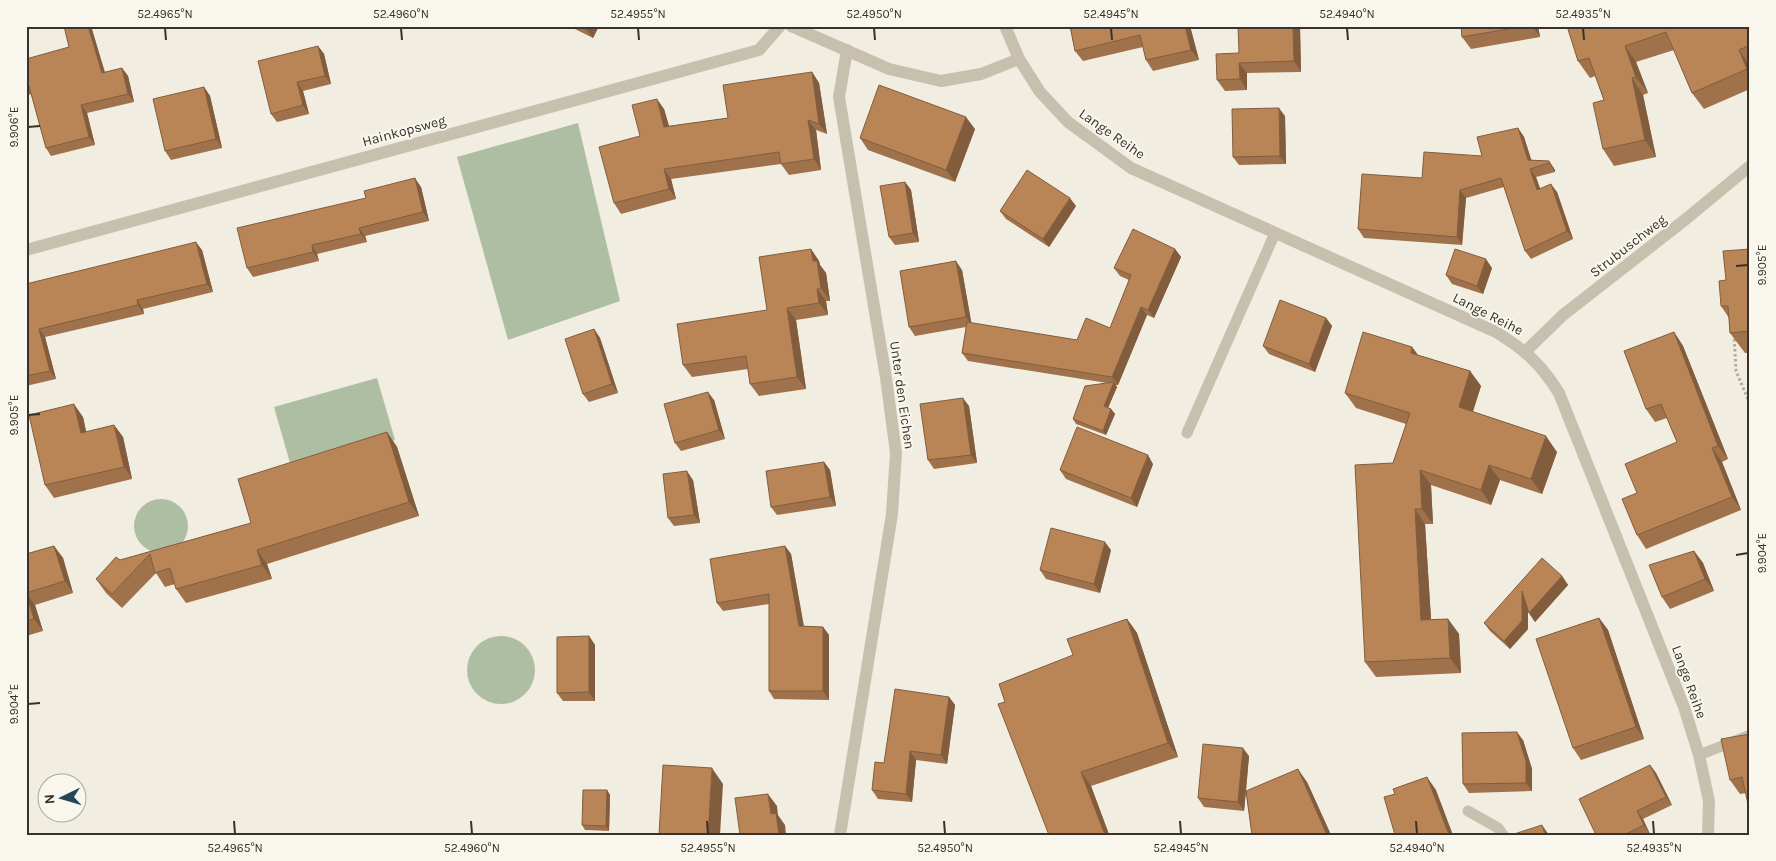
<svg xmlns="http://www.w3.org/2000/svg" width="1776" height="861" viewBox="0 0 1776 861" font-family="Karla,sans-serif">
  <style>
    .green { fill: #aebea2 }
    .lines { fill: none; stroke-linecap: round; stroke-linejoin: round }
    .path { stroke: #b3aa98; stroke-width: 3; stroke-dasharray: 2.5 2.5; stroke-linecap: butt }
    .service { stroke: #c8c0ae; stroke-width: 11 }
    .minor { stroke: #c8c0ae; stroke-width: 12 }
    .tertiary { stroke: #c8c0ae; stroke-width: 12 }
    .wall { fill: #9f724b }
    .shaded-wall { fill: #825d3d }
    .building { fill: #b98557; stroke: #825d3d }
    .ticks { fill: none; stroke: #37322b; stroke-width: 2 }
    .labels { text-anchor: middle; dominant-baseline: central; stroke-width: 4; stroke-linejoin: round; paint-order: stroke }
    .street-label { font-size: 14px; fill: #37322b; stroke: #f9f6ed }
    .neatline { fill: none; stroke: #37322b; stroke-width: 2 }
    .ticks-label { font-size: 12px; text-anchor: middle; fill: #37322b }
  </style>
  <rect width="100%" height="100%" fill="#f1ede1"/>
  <!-- green -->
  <g class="green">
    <polygon points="578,123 620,301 508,340 457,157"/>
    <polygon points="377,378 395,440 292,470 274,407"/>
    <circle cx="161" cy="526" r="27"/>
    <circle cx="501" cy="670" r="34"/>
  </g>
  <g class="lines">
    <!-- path -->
    <polyline class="path" points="1734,334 1736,371 1750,404"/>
    <!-- service -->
    <g class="service">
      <polyline points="1187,433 1275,233"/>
      <polyline points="1699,755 1750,735"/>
      <polyline points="1468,811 1498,828 1503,835"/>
    </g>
    <!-- minor -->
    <g class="minor">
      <polyline points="26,250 759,50 780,26"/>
      <polyline points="1526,351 1563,315 1686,219 1750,166"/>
      <polyline points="840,835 892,514 896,453 886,378 839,97 847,50"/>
    </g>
    <!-- tertiary -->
    <g class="tertiary">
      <polyline points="791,26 889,69 941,81 981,74 1019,59"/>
      <path d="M1005 26 1019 59 1040 92 1068 122 1131 168 1496 332C1525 350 1541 364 1559 393L1684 707 1699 755 1709 801 1708 835"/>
    </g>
  </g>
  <!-- wall -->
  <g class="wall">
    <polygon points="64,26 91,26 105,72 122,68 128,76 134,102 87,113 95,145 51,156 46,148 31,94 29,95 26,90 26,86 69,47"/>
    <polygon points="569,26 599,26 593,38"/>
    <polygon points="1070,26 1190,26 1199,60 1153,71 1146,60 1143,47 1083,61 1075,51"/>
    <polygon points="1300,26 1301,72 1247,73 1247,90 1225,91 1217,80 1239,53"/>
    <polygon points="1461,26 1538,26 1540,37 1471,49 1462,37"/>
    <polygon points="1567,26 1750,26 1750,89 1704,109 1692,93 1674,50 1636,62 1648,93 1643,95 1656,157 1614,166 1603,149 1604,100 1595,76 1590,78 1578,61"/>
    <polygon points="318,46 324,54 331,84 303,91 309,114 277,122 271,114"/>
    <polygon points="812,72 819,83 827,134 816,130 821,170 789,175 781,164 671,179 676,199 621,214 614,203 640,136 664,109 669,126 728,118"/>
    <polygon points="204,87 210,96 222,148 171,160 165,151"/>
    <polygon points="1285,116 1286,164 1239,165 1233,157"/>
    <polygon points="1518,128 1524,137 1531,160 1549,161 1555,170 1555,172 1536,177 1540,188 1557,192 1573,239 1531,259 1525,251 1504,187 1466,198 1462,245 1364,238 1358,229 1422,178 1482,156"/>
    <polygon points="975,129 955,182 868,150 860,138"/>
    <polygon points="905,182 911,190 919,242 895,245 889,237"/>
    <polygon points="421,187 429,221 365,236 367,242 317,254 319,261 253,277 247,268"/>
    <polygon points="1076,206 1049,247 1006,219 1000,211"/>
    <polygon points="811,249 819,261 820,265 826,273 830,301 826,301 828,315 796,320 806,389 759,396 750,384 748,369 692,377 683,365 767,310"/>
    <polygon points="1175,249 1181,257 1154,318 1147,315 1118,385 1116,385 1117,387 1108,408 1111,409 1115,414 1106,435 1076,424 1073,419 1107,383 968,361 962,353 966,327 915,336 909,327 962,270 971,323 1077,340 1110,328 1129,280 1120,276 1114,268"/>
    <polygon points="1750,249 1750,353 1745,353 1730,333 1729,318 1721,306 1726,280"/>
    <polygon points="202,250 213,292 143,309 144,314 45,337 56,379 26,386 26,284"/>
    <polygon points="1492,268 1483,294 1452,284 1446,275"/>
    <polygon points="1326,318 1332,326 1315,372 1269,354 1263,346"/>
    <polygon points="594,329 600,338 618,393 589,402 583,394"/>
    <polygon points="1674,332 1683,346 1728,459 1722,462 1741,510 1646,549 1637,535 1677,442 1667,418 1655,422 1646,409"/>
    <polygon points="1412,347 1418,355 1470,371 1481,386 1473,412 1557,452 1542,494 1500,480 1491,505 1431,485 1433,524 1425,524 1431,620 1448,619 1459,634 1461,673 1376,677 1365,662 1393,463 1406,424 1356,408 1345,393"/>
    <polygon points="714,400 725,439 681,451 675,443"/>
    <polygon points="969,406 977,463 934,469 928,460"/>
    <polygon points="83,417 86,432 114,425 123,437 132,479 54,498 45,485"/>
    <polygon points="387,432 397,447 419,516 267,564 272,579 186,603 176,589 175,584 165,587 156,573 122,608 106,593 96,579 120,560 251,523"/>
    <polygon points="824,462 830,470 836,506 777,515 771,507"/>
    <polygon points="1153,464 1137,507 1066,479 1060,470"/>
    <polygon points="693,480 700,523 674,526 668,518"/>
    <polygon points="54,546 63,558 73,593 35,605 43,631 26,636 26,554"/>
    <polygon points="785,546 791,554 804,626 823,627 829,635 829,700 774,699 769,691 769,604 723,611 717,603"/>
    <polygon points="1111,550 1100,593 1046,579 1040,570"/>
    <polygon points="1694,551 1703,563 1714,591 1670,609 1662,597"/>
    <polygon points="1562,576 1568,585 1535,622 1529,613 1528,610 1528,629 1510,649 1490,631 1484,623"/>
    <polygon points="1599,618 1608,630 1644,739 1581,760 1573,748"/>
    <polygon points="1127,619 1137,633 1178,757 1091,786 1109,834 1114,833 1115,835 1049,835 1005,702"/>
    <polygon points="589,636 595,645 595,701 563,701 557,693"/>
    <polygon points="949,697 955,705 947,764 916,760 912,802 878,799 872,790"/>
    <polygon points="1750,734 1746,793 1740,794 1730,780"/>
    <polygon points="1523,740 1532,769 1532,791 1469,793 1463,784"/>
    <polygon points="1249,756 1246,791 1307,782 1331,835 1252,835 1246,792 1244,811 1204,807 1198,798"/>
    <polygon points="1650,765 1656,773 1672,805 1643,819 1650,834 1647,835 1596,835"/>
    <polygon points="607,790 610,795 609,831 585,830 582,825"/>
  </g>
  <!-- shaded-wall -->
  <g class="shaded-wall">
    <polygon points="88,26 91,26 107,81 102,73"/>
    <polygon points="589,26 599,26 593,38 587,30"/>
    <polygon points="1185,26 1190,26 1199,60 1191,50"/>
    <polygon points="1293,26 1300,26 1301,72 1294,61"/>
    <polygon points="1532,26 1538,26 1540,37"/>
    <polygon points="318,46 324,54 331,84 325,76"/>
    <polygon points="1625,46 1636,62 1648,93 1636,77"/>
    <polygon points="1739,50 1750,66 1750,73 1747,69"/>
    <polygon points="1239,63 1247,73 1247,90 1240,79"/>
    <polygon points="122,68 128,76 134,102 128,94"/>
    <polygon points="812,72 819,83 827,134 819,124"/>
    <polygon points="1632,78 1643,95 1656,157 1645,140"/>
    <polygon points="297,82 303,91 309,114 303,105"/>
    <polygon points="204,87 210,96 222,148 216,139"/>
    <polygon points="657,99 664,109 672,137 664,127"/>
    <polygon points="81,105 87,113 95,145 89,137"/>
    <polygon points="1279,108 1285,116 1286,164 1280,156"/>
    <polygon points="966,117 975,129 955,182 946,170"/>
    <polygon points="808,120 816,130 821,170 814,159"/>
    <polygon points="1518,128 1524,137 1534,168 1528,160"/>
    <polygon points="1549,161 1555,170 1555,172 1549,163"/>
    <polygon points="664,169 671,179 676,199 669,189"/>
    <polygon points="1530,169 1536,177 1543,198 1537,190"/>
    <polygon points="415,178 421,187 429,221 423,212"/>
    <polygon points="905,182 911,190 919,242 913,233"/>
    <polygon points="1551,184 1557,192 1573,239 1567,231"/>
    <polygon points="1460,190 1466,198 1462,245 1457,237"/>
    <polygon points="1070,198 1076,206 1049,247 1043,239"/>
    <polygon points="359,228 365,236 367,242 361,234"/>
    <polygon points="196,242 202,250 213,292 207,284"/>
    <polygon points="312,245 317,254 319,261 313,252"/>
    <polygon points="811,249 819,261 820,265 826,273 830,301 821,288 813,261"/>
    <polygon points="1175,249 1181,257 1154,318 1148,310"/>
    <polygon points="1486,259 1492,268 1483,294 1477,286"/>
    <polygon points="956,261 962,270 972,326 966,317"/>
    <polygon points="817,289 826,301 828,315 819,303"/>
    <polygon points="137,300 143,309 144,314 138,305"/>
    <polygon points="1141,307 1147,315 1118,385 1112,377"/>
    <polygon points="787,308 796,320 806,389 797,377"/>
    <polygon points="1326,318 1332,326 1315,372 1309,364"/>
    <polygon points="39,329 45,337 56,379 50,371"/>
    <polygon points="594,329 600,338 618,393 612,384"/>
    <polygon points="1674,332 1683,346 1728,459 1718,446"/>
    <polygon points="1412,347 1423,362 1411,353"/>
    <polygon points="1470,371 1481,386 1469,422 1459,407"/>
    <polygon points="1114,382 1117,387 1107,410 1104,406"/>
    <polygon points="708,392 714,400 725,439 719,430"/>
    <polygon points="963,398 969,406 977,463 971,455"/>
    <polygon points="74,404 83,417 89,445 81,433"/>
    <polygon points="1111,409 1115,414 1106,435 1103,431"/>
    <polygon points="114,425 123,437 132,479 124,467"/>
    <polygon points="387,432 397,447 419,516 409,502"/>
    <polygon points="1546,436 1557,452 1542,494 1531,479"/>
    <polygon points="1712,448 1722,462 1741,510 1732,497"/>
    <polygon points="1148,455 1153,464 1137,507 1131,498"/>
    <polygon points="824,462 830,470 836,506 830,497"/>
    <polygon points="1489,465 1500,480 1491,505 1481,490"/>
    <polygon points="1420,470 1431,485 1433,524 1422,509"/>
    <polygon points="687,471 693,480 700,523 694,515"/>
    <polygon points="1415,509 1425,524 1432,635 1421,620"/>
    <polygon points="1105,542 1111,550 1100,593 1094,584"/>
    <polygon points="54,546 63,558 73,593 65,581"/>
    <polygon points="785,546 791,554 805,635 799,626"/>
    <polygon points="257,550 267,564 272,579 262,565"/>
    <polygon points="1694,551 1703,563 1714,591 1705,579"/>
    <polygon points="1562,576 1568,585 1535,622 1529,613"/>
    <polygon points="1522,591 1528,600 1528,629 1510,649 1504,641"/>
    <polygon points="26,593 35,605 43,631 34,619"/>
    <polygon points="1599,618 1608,630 1644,739 1636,727"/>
    <polygon points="1127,619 1137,633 1178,757 1168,743"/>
    <polygon points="1448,619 1459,634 1461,673 1450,658"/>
    <polygon points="823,627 829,635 829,700 823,691"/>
    <polygon points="589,636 595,645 595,701 589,692"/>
    <polygon points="949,697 955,705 947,764 941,755"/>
    <polygon points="1517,732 1523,740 1532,769 1532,791 1526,783"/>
    <polygon points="1243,748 1249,756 1244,811 1238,802"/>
    <polygon points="910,751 916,760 912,802 906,794"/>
    <polygon points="1650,765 1656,773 1672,805 1666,797"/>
    <polygon points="712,768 723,784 720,835 708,835"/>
    <polygon points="1298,769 1307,782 1331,835 1327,835"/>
    <polygon points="1081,772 1091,786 1109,835 1105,835"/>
    <polygon points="1427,777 1436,790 1453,835 1449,835"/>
    <polygon points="607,790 610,795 609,831 606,826"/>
    <polygon points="768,794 777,806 778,815 785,825 786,835 779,835 771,814"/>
    <polygon points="1637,811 1643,819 1650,834 1644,825"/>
    <polygon points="1542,825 1549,835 1545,835"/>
  </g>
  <!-- building -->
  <g class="building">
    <polygon points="64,26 88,26 102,73 122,68 128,94 81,105 89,137 46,148 29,86 26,86 26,59 69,47"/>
    <polygon points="580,26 589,26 587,30"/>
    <polygon points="1070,26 1185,26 1191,50 1146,60 1140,35 1075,51"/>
    <polygon points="1238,26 1293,26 1294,61 1239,63 1240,79 1217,80 1216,54 1239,53"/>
    <polygon points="1461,26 1525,26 1462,37"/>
    <polygon points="1567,26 1750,26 1750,45 1739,50 1747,69 1692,93 1666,32 1625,46 1636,77 1632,78 1645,140 1603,149 1593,103 1604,100 1589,58 1578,61"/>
    <polygon points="318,46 325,76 297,82 303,105 271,114 258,61"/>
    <polygon points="812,72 819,124 808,120 814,159 781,164 779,152 664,169 669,189 614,203 599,147 640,136 632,105 657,99 664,127 728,118 723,85"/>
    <polygon points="879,85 966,117 946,170 860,138"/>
    <polygon points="204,87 216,139 165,151 153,99"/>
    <polygon points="1279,108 1280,156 1233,157 1232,109"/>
    <polygon points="1518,128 1528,160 1549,161 1549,163 1530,169 1537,190 1551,184 1567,231 1525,251 1501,178 1460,190 1457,237 1358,229 1362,174 1422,178 1424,152 1482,156 1477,137"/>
    <polygon points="1027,170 1070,198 1043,239 1000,211"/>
    <polygon points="415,178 423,212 359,228 361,234 312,245 313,252 247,268 237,228 366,198 364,191"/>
    <polygon points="905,182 913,233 889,237 880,186"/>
    <polygon points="1133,229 1175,249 1148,310 1141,307 1112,377 962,353 967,322 1077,340 1086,318 1110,328 1131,275 1114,268"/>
    <polygon points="196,242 207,284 137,300 138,305 39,329 50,371 26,376 26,284"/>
    <polygon points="811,249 813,261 817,261 821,288 817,289 819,303 787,308 797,377 750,384 746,356 683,365 677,324 767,310 759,257"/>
    <polygon points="1455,249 1486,259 1477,286 1446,275"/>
    <polygon points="1750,249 1750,331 1730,333 1728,306 1721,306 1719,281 1726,280 1723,251"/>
    <polygon points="956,261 966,317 909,327 900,271"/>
    <polygon points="1280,300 1326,318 1309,364 1263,346"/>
    <polygon points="594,329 612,384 583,394 565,339"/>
    <polygon points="1363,332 1412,347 1411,353 1470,371 1459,407 1546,436 1531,479 1489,465 1481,490 1420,470 1422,509 1415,509 1421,620 1448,619 1450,658 1365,662 1355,465 1393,463 1410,413 1345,393"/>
    <polygon points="1674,332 1718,446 1712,448 1732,497 1637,535 1622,499 1637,493 1625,464 1677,442 1661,404 1646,409 1624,351"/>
    <polygon points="1114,382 1104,406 1111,409 1103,431 1073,419 1085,386"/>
    <polygon points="708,392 719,430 675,443 664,404"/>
    <polygon points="963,398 971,455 928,460 920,404"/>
    <polygon points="74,404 81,433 114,425 124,467 45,485 29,415"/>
    <polygon points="1077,427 1148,455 1131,498 1060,470"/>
    <polygon points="387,432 409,502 257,550 262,565 176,589 170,568 155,573 150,554 112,594 96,579 116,557 120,560 251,523 238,479"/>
    <polygon points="824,462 830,497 771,507 766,471"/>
    <polygon points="687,471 694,515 668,518 663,474"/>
    <polygon points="1051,528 1105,542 1094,584 1040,570"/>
    <polygon points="54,546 65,581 26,593 26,554"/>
    <polygon points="785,546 799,626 823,627 823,691 769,691 769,594 717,603 710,559"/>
    <polygon points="1694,551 1705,579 1662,597 1649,565"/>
    <polygon points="1542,558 1562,576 1529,613 1522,591 1522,621 1504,641 1484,623"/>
    <polygon points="26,593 34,619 26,621"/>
    <polygon points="1599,618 1636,727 1573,748 1536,639"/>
    <polygon points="1127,619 1168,743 1081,772 1105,835 1049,835 998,704 1005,702 999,684 1073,655 1067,639"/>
    <polygon points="589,636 589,692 557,693 557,637"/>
    <polygon points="895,689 949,697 941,755 910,751 906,794 872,790 875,762 884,763"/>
    <polygon points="1517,732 1526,761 1526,783 1463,784 1462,733"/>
    <polygon points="1750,734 1750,813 1742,777 1730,780 1721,739"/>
    <polygon points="1203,744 1243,748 1238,802 1198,798"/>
    <polygon points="663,765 712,768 708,835 659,835"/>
    <polygon points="1650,765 1666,797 1637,811 1644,825 1624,835 1596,835 1579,799"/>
    <polygon points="1298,769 1327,835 1252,835 1246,791"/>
    <polygon points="1427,777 1449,835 1395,835 1384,797 1395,794 1393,789"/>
    <polygon points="583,790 607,790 606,826 582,825"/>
    <polygon points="768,794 771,814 776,813 779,835 740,835 735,798"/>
    <polygon points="1542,825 1545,835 1511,835"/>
  </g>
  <!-- ticks -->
  <path class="ticks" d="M165 28 166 40M401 28 402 40M638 28 639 40M874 28 875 40M1111 28 1112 40M1347 28 1348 40M1583 28 1584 40M28 127 40 126M1736 266 1748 265M28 415 40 414M1736 555 1748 553M28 704 40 703M234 821 235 834M471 821 472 834M707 821 708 834M944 821 945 834M1180 821 1181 834M1416 821 1417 834M1653 821 1654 834"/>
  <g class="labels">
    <!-- street labels -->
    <g class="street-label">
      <text transform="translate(404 131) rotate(-15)">Hainkopsweg</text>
      <text transform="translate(1112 134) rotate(35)">Lange Reihe</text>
      <text transform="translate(1628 246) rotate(-38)">Strubuschweg</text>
      <text transform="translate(1488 314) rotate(27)">Lange Reihe</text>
      <text transform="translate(902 395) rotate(82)">Unter den Eichen</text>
      <text transform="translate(1689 682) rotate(70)">Lange Reihe</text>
    </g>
  </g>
  <!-- border -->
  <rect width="1776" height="861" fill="none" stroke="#f9f6ed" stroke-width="55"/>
  <!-- north arrow -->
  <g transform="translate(62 798) rotate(265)"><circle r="24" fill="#f9f6ed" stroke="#aba89f"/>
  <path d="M0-4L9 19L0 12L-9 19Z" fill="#254654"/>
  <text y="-8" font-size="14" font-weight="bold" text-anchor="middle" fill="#37322b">N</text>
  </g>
  <rect x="28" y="28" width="1720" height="806" class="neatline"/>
  <g class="ticks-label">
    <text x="165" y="18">52.4965°N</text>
    <text x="401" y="18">52.4960°N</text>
    <text x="638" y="18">52.4955°N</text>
    <text x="874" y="18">52.4950°N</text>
    <text x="1111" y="18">52.4945°N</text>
    <text x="1347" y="18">52.4940°N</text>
    <text x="1583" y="18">52.4935°N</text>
    <text transform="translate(14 127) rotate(-90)" y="4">9.906°E</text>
    <text transform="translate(1762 265) rotate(-90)" y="4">9.905°E</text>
    <text transform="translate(14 415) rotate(-90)" y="4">9.905°E</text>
    <text transform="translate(1762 553) rotate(-90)" y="4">9.904°E</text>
    <text transform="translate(14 704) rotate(-90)" y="4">9.904°E</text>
    <text x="235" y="852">52.4965°N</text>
    <text x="472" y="852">52.4960°N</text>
    <text x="708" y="852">52.4955°N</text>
    <text x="945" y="852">52.4950°N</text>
    <text x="1181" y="852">52.4945°N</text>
    <text x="1417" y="852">52.4940°N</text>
    <text x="1654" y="852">52.4935°N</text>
  </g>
</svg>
